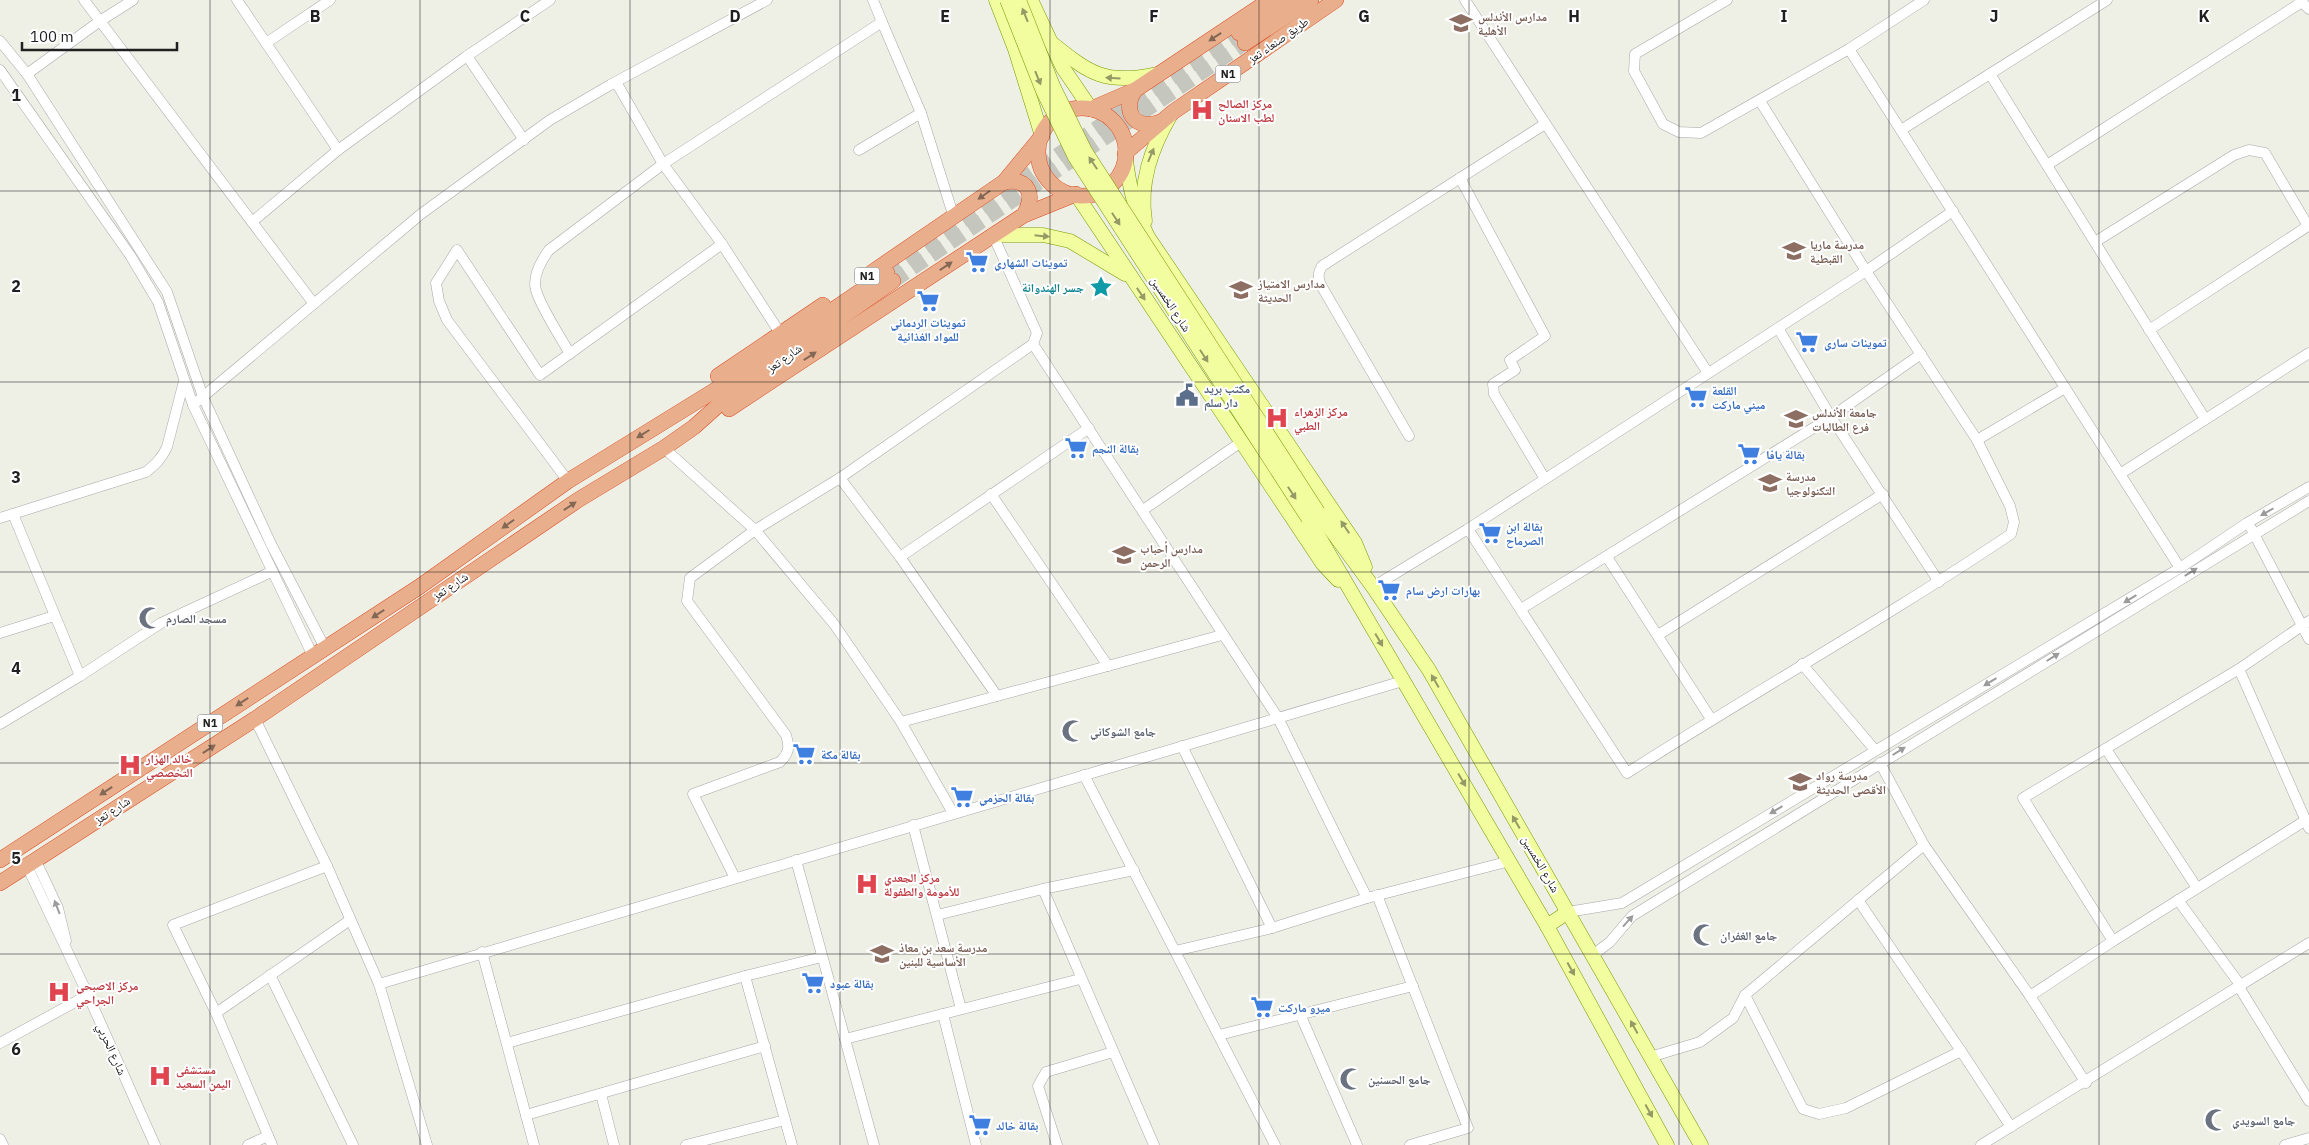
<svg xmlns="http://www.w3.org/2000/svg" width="2309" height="1145" viewBox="0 0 2309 1145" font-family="'IBM Plex Sans','Noto Naskh Arabic',sans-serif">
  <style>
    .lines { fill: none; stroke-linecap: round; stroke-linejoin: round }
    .highway-tunnel { stroke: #c5c6be; stroke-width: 15; stroke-dasharray: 15 8; stroke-linecap: butt }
    .minor-casing { stroke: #a7a7a7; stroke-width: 11 }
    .major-casing { stroke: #789b00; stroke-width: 15 }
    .highway-casing { stroke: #de4b23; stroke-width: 16 }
    .minor { stroke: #fff; stroke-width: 10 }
    .major { stroke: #f1fd9e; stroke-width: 14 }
    .highway { stroke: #e9af8d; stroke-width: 15 }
    .major-bridge-casing { stroke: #789b00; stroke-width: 15; stroke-linecap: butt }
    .major-bridge { stroke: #f1fd9e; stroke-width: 14 }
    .oneway { fill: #939a65 }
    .oneway2 { fill: #846856 }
    .oneway3 { fill: #9b9b9b }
    .grid { fill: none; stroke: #202020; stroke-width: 1; stroke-opacity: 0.55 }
    .labels { text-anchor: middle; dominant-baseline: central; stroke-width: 4; stroke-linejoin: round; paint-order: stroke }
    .shield { fill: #fff; stroke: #636363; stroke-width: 1 }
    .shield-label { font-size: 11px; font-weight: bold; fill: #202020 }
    .education-label { font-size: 12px; font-weight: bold; fill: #785e54; stroke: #fff; text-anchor: start }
    .street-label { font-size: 12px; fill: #202020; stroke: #fff }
    .health-label { font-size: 12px; font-weight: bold; fill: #be3a42; stroke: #fff; text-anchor: start }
    .shop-label { font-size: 12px; font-weight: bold; fill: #366cbe; stroke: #fff; text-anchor: start }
    .culture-label { font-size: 12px; font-weight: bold; fill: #0d838f; stroke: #fff; text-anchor: end }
    .service-label { font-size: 12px; font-weight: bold; fill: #4e5e75; stroke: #fff; text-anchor: start }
    .worship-label { font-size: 12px; font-weight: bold; fill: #5b616d; stroke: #fff; text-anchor: start }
    .grid-label { font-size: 16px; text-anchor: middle; font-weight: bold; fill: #202020; stroke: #fff; stroke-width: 4; stroke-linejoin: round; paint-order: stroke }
  </style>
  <rect width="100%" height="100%" fill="#eef0e6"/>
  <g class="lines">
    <!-- highway-tunnel -->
    <g class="highway-tunnel">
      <polyline points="887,273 1139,99 1239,33"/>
      <polyline points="893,281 1245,43"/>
    </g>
    <defs>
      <g id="minor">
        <polyline points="84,0 100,21 133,0"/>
        <polyline points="237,0 338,150 252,222"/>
        <polyline points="873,0 882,22"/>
        <polyline points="1465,0 1708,373"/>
        <polyline points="1727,0 1635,54 1634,71 1663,124 1679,132 1701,133 1849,49 1924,0"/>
        <polyline points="2302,2 2309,9"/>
        <polyline points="0,41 27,74 167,292 203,397 271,544 325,648"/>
        <polyline points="266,43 330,0"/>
        <polyline points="1849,49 2180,568"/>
        <polyline points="467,56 524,140"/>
        <polyline points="0,70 130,255 158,302 193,405 313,656"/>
        <polyline points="27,74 100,21 314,304"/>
        <polyline points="1990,74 2205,419"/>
        <polyline points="616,82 663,164 722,244 780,333"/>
        <polyline points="921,113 951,208 956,215"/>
        <polyline points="1901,130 2107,0"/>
        <polyline points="338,150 467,56 550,0"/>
        <polyline points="2047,165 2302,2 2300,0"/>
        <polyline points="1460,178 1545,336 1510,360 1515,370 1493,384 1494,394 1545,479"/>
        <polyline points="2095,242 2234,155 2249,150 2265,153 2308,226 2149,330"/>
        <polyline points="1778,328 1831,417 1939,582"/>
        <polyline points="1033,344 1278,718 1367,898"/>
        <path d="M570 354C560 336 541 308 536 290 532 276 541 261 549 250L663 164 882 22 921 113 859 150"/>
        <polyline points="193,405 421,214 550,120 610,85 767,0"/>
        <path d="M1409 436 1322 287C1318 280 1317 274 1322 266L1545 124"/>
        <polyline points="1977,440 2065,388"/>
        <polyline points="664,448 755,530 834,624 901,722 953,813"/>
        <polyline points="2120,474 2309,353"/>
        <polyline points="840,478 900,557 997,696"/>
        <polyline points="568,481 447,320 439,301 436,283 457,250 540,375 722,244"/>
        <polyline points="991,494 1108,666"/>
        <polyline points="1143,510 1241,442"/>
        <polyline points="13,514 80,676"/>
        <path d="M0 518 146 472C156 464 162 458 167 447L184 381"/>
        <polyline points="2251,528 2309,639"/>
        <path d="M1468 529 1627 773C1754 692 1886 618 2011 534L2014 522 2010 506 1977 440 1866 271 1760 101"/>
        <polyline points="900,557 1089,428"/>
        <polyline points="1607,557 1711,719"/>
        <polyline points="1373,587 1468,529 1866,271 1953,211"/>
        <polyline points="1521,609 1831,417 1921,354"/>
        <polyline points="0,633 54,616"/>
        <polyline points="1658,635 1883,494"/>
        <polyline points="1802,664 1875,750"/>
        <polyline points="2239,669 2309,828"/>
        <polyline points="255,719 327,866 379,984 427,1145"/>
        <polyline points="901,722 1222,635"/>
        <polyline points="0,724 80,676 161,623 271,572"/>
        <polyline points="1182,746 1272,928"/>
        <polyline points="2106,749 2197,888"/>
        <polyline points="1880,763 1924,845 2030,996 2086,1083"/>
        <polyline points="1084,775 1275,1145"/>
        <polyline points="913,825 961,1009"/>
        <polyline points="796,860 874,1145"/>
        <polyline points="36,861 58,908 66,941"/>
        <polyline points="27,866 88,995 155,1145"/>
        <path d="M735 878 693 794 780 762C789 753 790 747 786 735L687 601 690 578 755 530 840 478 1033 344 1037 333 993 235"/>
        <polyline points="1043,889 1154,1145"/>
        <polyline points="1377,895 1468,1128 1410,1145"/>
        <polyline points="1858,900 1961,1051"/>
        <polyline points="2178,900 2241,986"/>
        <polyline points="1568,912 1622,903 2180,568 2247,523 2309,487"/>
        <polyline points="937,915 1043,889 1134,870"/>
        <polyline points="2113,941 2023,798 2239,669 2309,621"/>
        <polyline points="1175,951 1272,928 1367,898 1510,861"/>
        <polyline points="482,952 534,1145"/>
        <polyline points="1594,954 1610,942 1632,916 2309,501"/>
        <polyline points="270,975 353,1145"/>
        <polyline points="745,976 792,1145"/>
        <polyline points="379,984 1403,681"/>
        <polyline points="2239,987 2309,1101"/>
        <polyline points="1745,995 1803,1109 1819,1114 1846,1108 1961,1051 2011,1127"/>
        <polyline points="2030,996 2113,941 2306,820"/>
        <polyline points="216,1013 350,920"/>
        <polyline points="943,1014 976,1145"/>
        <polyline points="1300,1014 1357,1145"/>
        <polyline points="1219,1035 1413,986"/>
        <polyline points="845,1039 1080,979"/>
        <polyline points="0,1043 88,995"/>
        <polyline points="507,1043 745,976 822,957"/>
        <polyline points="1650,1057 1700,1042 1733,1018 1745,995 1924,845"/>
        <polyline points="601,1094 614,1145"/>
        <polyline points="526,1115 765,1046"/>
        <polyline points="0,1139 3,1145"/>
        <polyline points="248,1145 268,1136"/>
        <polyline points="272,1145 216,1013 173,925 327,866"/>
        <polyline points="686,1145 785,1120"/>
        <polyline points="1057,1145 1038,1086 1046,1072 1113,1052"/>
        <polyline points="1981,1145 2309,943"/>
        <polyline points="2285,1145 2309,1138"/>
      </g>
      <g id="major">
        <polyline points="996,0 1015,49 1042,136"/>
        <polyline points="1031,0 1063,68 1091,109"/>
        <path d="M1048 40C1088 72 1103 86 1157 74"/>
        <path d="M1125 153C1129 186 1134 208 1148 237L1355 543 1365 567"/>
        <polyline points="1076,194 1323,564 1338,580"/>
        <path d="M1145 221C1139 183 1151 149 1170 116"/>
        <polyline points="993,235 1043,235 1070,241 1125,274"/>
        <polyline points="1318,512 1373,587 1429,670 1701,1145"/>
        <polyline points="1308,518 1547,926 1667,1145"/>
        <polyline points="1547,926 1568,912"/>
      </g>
      <g id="highway">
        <polyline points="1239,33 1291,0"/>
        <polyline points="1245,43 1311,0"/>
        <path d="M1135 90C1121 111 1135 131 1160 122"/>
        <circle cx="1082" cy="152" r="44"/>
        <polyline points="1091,109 1135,90 1270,0"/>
        <polyline points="1125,153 1173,112 1336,0"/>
        <path d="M1004 182C1030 178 1035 195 1024 215"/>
        <polyline points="871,273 1004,182 1042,136"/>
        <polyline points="718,376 823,305"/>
        <polyline points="729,409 1024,215 1076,194"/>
        <polyline points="0,860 419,587 568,481 717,389 887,273"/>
        <polyline points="0,883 255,719 578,500 664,448 694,427 723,401 893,281"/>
      </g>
    </defs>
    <!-- minor casing -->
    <use href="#minor" class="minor-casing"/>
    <!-- major casing -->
    <use href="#major" class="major-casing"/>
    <!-- highway casing -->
    <use href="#highway" class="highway-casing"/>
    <!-- minor -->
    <use href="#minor" class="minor"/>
    <!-- major -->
    <use href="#major" class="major"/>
    <!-- highway -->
    <use href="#highway" class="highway"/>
    <defs>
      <g id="major-bridge">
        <polyline points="1007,0 1043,91 1075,157 1308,518"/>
        <polyline points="1019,0 1053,86 1085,151 1318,512"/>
      </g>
    </defs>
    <!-- major-bridge casing -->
    <use href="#major-bridge" class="major-bridge-casing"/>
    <!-- major-bridge -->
    <use href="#major-bridge" class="major-bridge"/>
  </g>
  <!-- one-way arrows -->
  <defs><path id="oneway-solid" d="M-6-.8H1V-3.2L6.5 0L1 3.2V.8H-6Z" transform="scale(1.25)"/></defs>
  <g class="oneway">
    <use href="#oneway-solid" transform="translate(1025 15) rotate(-112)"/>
    <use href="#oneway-solid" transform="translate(1038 78) rotate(68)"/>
    <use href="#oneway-solid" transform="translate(1113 78) rotate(-176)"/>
    <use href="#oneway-solid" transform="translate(1151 155) rotate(-67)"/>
    <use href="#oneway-solid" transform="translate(1093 163) rotate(-124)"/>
    <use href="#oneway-solid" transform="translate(1116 219) rotate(57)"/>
    <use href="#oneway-solid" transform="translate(1042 236) rotate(6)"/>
    <use href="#oneway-solid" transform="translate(1141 294) rotate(56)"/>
    <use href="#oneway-solid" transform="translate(1204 356) rotate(57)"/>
    <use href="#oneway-solid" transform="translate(1292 493) rotate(57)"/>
    <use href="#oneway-solid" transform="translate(1345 527) rotate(-124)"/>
    <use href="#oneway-solid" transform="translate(1379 640) rotate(60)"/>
    <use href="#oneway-solid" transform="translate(1435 681) rotate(-120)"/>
    <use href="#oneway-solid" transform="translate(1462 780) rotate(59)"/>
    <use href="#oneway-solid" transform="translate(1516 822) rotate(-120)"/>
    <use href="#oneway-solid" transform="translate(1571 969) rotate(61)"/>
    <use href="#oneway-solid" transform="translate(1634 1027) rotate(-119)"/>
    <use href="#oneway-solid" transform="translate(1649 1111) rotate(61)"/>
  </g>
  <g class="oneway2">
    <use href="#oneway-solid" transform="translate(1215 37) rotate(146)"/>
    <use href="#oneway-solid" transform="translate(984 195) rotate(145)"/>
    <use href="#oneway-solid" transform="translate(946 266) rotate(-33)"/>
    <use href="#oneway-solid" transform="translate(810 356) rotate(-33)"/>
    <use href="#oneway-solid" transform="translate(643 434) rotate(148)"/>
    <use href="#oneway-solid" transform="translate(570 506) rotate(-34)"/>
    <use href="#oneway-solid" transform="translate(508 524) rotate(145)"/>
    <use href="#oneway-solid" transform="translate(378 614) rotate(147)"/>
    <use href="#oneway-solid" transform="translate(242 702) rotate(147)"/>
    <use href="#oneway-solid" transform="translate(209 749) rotate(-33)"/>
    <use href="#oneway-solid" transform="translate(106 791) rotate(147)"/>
  </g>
  <g class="oneway3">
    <use href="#oneway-solid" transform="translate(2267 512) rotate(150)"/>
    <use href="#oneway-solid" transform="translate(2191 572) rotate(-32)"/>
    <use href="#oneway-solid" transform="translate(2130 599) rotate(149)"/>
    <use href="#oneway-solid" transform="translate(2053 657) rotate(-32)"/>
    <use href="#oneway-solid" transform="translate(1990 682) rotate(149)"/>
    <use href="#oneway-solid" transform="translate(1899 751) rotate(-32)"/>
    <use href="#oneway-solid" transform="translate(1776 810) rotate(149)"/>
    <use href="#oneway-solid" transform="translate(57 907) rotate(-111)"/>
    <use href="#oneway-solid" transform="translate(1628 921) rotate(-48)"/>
  </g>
  <!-- grid -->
  <path class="grid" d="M210 0V1145M420 0V1145M630 0V1145M840 0V1145M1050 0V1145M1259 0V1145M1469 0V1145M1679 0V1145M1889 0V1145M2099 0V1145M0 191H2309M0 382H2309M0 572H2309M0 763H2309M0 954H2309"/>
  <!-- icons -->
  <defs>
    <symbol id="school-bare" viewBox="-9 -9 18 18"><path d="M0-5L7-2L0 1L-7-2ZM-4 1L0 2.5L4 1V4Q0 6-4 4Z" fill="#8d6e63" stroke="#fff" stroke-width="2.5" paint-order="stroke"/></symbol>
    <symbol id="hospital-bare" viewBox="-9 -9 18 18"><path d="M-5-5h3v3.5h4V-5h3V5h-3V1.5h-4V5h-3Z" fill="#e0444e" stroke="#fff" stroke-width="2.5" paint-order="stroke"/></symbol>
    <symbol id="supermarket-bare" viewBox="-9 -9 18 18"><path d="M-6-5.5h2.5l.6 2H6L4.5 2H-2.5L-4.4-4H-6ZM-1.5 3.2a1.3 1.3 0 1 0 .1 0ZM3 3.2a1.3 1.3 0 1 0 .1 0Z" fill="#3f7fe0" stroke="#fff" stroke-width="2.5" paint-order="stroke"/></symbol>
    <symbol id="sight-bare" viewBox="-9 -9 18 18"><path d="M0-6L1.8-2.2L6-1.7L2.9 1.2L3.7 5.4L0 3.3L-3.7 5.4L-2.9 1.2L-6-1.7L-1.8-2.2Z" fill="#0f9aa8" stroke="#fff" stroke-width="2.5" paint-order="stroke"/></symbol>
    <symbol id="civic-bare" viewBox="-9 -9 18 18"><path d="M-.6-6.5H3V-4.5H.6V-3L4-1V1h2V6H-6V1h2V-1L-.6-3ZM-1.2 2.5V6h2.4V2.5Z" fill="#5c6f8a" stroke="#fff" stroke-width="2.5" paint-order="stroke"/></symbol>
    <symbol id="university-bare" viewBox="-9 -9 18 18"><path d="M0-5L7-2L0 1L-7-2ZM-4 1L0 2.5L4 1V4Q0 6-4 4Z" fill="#8d6e63" stroke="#fff" stroke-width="2.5" paint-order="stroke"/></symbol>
    <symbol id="mosque-bare" viewBox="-9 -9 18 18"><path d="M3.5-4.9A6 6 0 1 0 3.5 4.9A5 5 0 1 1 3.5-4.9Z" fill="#6b7280" stroke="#fff" stroke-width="2.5" paint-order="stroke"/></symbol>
  </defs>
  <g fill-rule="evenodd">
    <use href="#school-bare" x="1445" y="7" width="32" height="32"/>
    <use href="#hospital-bare" x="1186" y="94" width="32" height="32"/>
    <use href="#school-bare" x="1778" y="235" width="32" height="32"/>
    <use href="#supermarket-bare" x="961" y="246" width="32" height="32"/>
    <use href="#sight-bare" x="1085" y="271" width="32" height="32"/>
    <use href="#school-bare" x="1225" y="274" width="32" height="32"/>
    <use href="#supermarket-bare" x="912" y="285" width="32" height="32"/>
    <use href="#supermarket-bare" x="1791" y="326" width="32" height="32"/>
    <use href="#civic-bare" x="1171" y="379" width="32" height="32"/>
    <use href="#supermarket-bare" x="1680" y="381" width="32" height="32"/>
    <use href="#hospital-bare" x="1261" y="402" width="32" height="32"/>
    <use href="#university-bare" x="1780" y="403" width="32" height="32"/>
    <use href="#supermarket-bare" x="1060" y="432" width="32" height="32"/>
    <use href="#supermarket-bare" x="1733" y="438" width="32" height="32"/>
    <use href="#school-bare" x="1754" y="467" width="32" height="32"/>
    <use href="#supermarket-bare" x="1474" y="517" width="32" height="32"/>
    <use href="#school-bare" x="1108" y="539" width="32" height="32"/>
    <use href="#supermarket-bare" x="1373" y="574" width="32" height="32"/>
    <use href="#mosque-bare" x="134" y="602" width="32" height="32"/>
    <use href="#mosque-bare" x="1057" y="715" width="32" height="32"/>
    <use href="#supermarket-bare" x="788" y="738" width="32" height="32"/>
    <use href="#hospital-bare" x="114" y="749" width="32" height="32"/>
    <use href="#school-bare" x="1784" y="766" width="32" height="32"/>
    <use href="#supermarket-bare" x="946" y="781" width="32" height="32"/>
    <use href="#hospital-bare" x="851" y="868" width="32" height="32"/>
    <use href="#mosque-bare" x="1688" y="919" width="32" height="32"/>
    <use href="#school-bare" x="866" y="938" width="32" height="32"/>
    <use href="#supermarket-bare" x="797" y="967" width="32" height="32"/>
    <use href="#hospital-bare" x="43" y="976" width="32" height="32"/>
    <use href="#supermarket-bare" x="1246" y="991" width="32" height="32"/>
    <use href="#hospital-bare" x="144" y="1060" width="32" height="32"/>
    <use href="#mosque-bare" x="1335" y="1063" width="32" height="32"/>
    <use href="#mosque-bare" x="2200" y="1104" width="32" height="32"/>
    <use href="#supermarket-bare" x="964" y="1109" width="32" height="32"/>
  </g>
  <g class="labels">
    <!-- shield labels -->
    <g class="shield">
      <rect x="1215.5" y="65.5" width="25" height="17" rx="4"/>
      <rect x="854.5" y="267.5" width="25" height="17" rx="4"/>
      <rect x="197.5" y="714.5" width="25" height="17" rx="4"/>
    </g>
    <g class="shield-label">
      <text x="1228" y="74">N1</text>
      <text x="867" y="276">N1</text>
      <text x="210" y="723">N1</text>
    </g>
    <!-- education labels -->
    <g class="education-label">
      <text x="1478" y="16">مدارس الأندلس<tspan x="1478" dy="14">الأهلية</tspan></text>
      <text x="1810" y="244">مدرسة ماريا<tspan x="1810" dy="14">القبطية</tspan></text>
      <text x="1258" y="283">مدارس الامتياز<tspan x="1258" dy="14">الحديثة</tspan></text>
      <text x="1812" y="412">جامعة الأندلس<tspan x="1812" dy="14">فرع الطالبات</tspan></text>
      <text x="1786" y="476">مدرسة<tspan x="1786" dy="14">التكنولوجيا</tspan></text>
      <text x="1140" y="548">مدارس أحباب<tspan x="1140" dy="14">الرحمن</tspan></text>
      <text x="1816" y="775">مدرسة رواد<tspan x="1816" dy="14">الأقصى الحديثة</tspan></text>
      <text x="899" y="947">مدرسة سعد بن معاذ<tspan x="899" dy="14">الأساسية للبنين</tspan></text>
    </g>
    <!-- street labels -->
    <g class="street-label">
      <text transform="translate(1278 40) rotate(-35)">طريق صنعاء تعز</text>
      <text transform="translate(1171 304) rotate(57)">شارع الخمسين</text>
      <text transform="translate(784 358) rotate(-35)">شارع تعز</text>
      <text transform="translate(450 586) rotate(-34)">شارع تعز</text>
      <text transform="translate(112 810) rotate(-33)">شارع تعز</text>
      <text transform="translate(1541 864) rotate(60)">شارع الخمسين</text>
      <text transform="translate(112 1049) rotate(66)">شارع الحربي</text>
    </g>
    <!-- health labels -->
    <g class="health-label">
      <text x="1218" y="103">مركز الصالح<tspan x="1218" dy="14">لطب الاسنان</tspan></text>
      <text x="1294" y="411">مركز الزهراء<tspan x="1294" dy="14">الطبي</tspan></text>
      <text x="146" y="758">خالد الهزار<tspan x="146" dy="14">التخصصي</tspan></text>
      <text x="884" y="877">مركز الجعدي<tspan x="884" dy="14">للأمومة والطفولة</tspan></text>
      <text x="76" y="985">مركز الاصبحي<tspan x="76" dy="14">الجراحي</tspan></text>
      <text x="176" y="1069">مستشفى<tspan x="176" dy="14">اليمن السعيد</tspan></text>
    </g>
    <!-- shop labels -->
    <g class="shop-label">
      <text x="994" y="262">تموينات الشهاري</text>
      <text x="928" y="322" text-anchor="middle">تموينات الردماني<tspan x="928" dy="14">للمواد الغذائية</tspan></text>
      <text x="1824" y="342">تموينات ساري</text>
      <text x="1712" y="390">القلعة<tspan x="1712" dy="14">ميني ماركت</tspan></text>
      <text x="1092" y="448">بقالة النجم</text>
      <text x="1766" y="454">بقالة يافا</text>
      <text x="1506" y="526">بقالة ابن<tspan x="1506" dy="14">الصرماح</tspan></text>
      <text x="1406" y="590">بهارات ارض سام</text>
      <text x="821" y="754">بقالة مكة</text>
      <text x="979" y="797">بقالة الحزمي</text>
      <text x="830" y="983">بقالة عبود</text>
      <text x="1278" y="1007">ميرو ماركت</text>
      <text x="996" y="1125">بقالة خالد</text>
    </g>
    <!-- culture labels -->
    <g class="culture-label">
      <text x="1084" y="287">جسر الهندوانة</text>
    </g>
    <!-- service labels -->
    <g class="service-label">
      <text x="1204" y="388">مكتب بريد<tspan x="1204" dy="14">دار سلم</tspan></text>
    </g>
    <!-- worship labels -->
    <g class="worship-label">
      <text x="166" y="618">مسجد الصارم</text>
      <text x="1090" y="731">جامع الشوكاني</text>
      <text x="1720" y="935">جامع الغفران</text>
      <text x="1368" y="1079">جامع الحسنين</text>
      <text x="2232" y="1120">جامع السويدي</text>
    </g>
  </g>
  <g class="grid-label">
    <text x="315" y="22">B</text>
    <text x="525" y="22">C</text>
    <text x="735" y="22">D</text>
    <text x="945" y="22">E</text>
    <text x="1154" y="22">F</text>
    <text x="1364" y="22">G</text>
    <text x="1574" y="22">H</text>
    <text x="1784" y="22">I</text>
    <text x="1994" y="22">J</text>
    <text x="2204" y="22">K</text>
    <text x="16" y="101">1</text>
    <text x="16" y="292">2</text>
    <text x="16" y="483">3</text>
    <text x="16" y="674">4</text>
    <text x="16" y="864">5</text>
    <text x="16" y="1055">6</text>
  </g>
  <!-- scale -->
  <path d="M22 42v8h155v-8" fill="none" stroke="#202020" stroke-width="2.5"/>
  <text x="30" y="42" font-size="15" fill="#202020" stroke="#ffffff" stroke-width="4" paint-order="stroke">100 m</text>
</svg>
